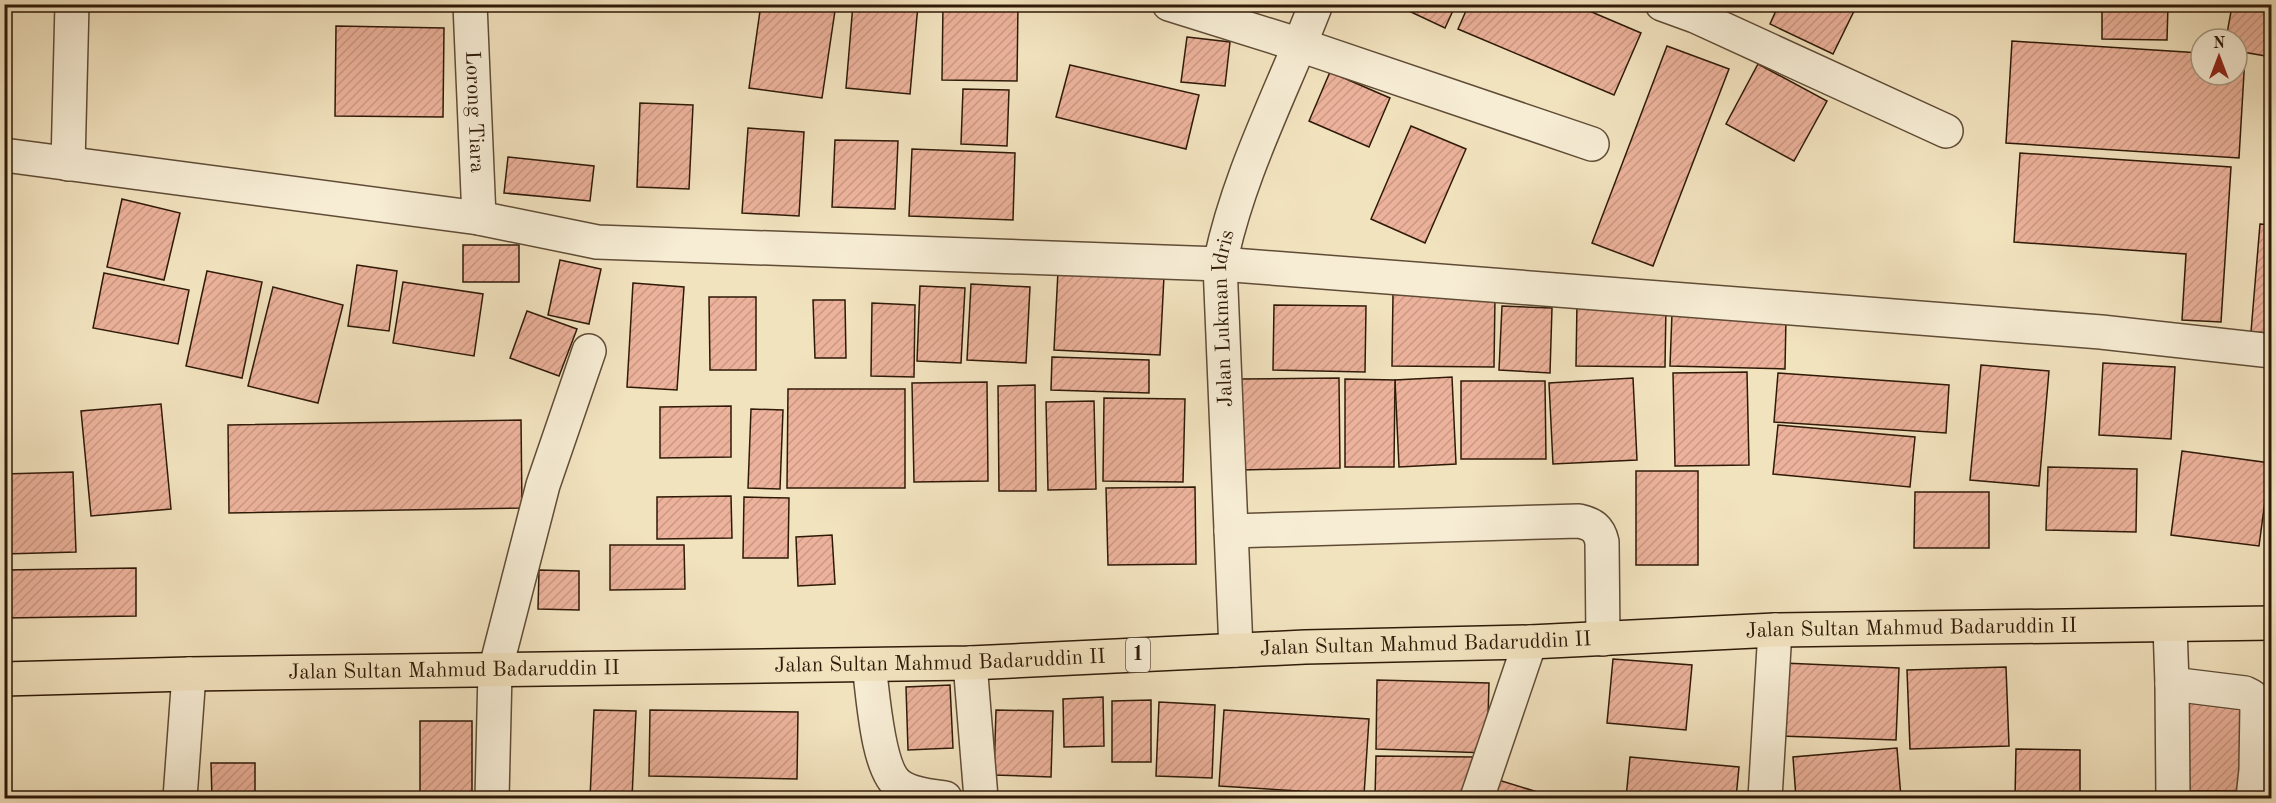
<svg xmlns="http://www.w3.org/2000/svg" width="2276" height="803" viewBox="0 0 2276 803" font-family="'Old Standard TT',serif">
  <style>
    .building { fill: url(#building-hatch); stroke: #2f1a08; stroke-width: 1.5 }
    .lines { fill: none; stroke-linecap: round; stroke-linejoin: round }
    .minor-casing { stroke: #604c36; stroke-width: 36 }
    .highway-casing { stroke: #2f1a08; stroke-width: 36 }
    .minor { stroke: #f7edd5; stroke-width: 33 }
    .highway { stroke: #f2e3bf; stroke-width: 33 }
    .labels { text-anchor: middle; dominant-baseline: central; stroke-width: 5; stroke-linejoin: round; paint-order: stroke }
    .shield { fill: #f7edd5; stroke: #6b5946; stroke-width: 1.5 }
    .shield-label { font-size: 20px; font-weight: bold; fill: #2f1a08 }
    .street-label { font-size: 21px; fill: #2f1a08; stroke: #f7edd5 }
  </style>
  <defs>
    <pattern id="building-hatch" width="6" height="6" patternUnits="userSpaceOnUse" patternTransform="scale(1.5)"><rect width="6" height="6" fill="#ecb29b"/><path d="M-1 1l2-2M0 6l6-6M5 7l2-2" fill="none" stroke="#cb9884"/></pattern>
  </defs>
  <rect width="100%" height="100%" fill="#f2e3bf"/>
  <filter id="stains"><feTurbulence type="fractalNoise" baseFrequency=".00333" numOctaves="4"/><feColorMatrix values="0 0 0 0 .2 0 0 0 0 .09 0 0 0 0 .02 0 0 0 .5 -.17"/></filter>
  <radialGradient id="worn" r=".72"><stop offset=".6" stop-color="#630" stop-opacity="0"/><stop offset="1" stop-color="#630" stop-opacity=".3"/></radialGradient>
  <!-- building -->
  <g class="building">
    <polygon points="761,4 836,4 822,98 749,88"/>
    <polygon points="853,4 918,5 910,94 846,88"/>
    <polygon points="943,4 1018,4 1017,81 942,80"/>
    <polygon points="1394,4 1456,4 1445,28"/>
    <polygon points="1469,4 1573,4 1641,33 1614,95 1458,29"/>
    <polygon points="1779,4 1851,4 1856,7 1833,54 1770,24"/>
    <polygon points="2102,4 2168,5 2167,40 2102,39"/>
    <polygon points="2232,6 2272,13 2272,57 2237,51 2237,39 2226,39"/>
    <polygon points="336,26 444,28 443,117 335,116"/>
    <polygon points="1187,37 1230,42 1225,86 1181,82"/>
    <polygon points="2012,41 2201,53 2201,75 2237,75 2237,55 2245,56 2239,158 2006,143"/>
    <polygon points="1667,46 1729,69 1653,266 1592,243"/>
    <polygon points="1758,64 1827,101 1794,161 1726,124"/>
    <polygon points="1070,65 1199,95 1186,149 1056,117"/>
    <polygon points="1330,72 1390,98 1369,147 1309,121"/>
    <polygon points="963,89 1009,90 1007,146 961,144"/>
    <polygon points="640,103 693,105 689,189 637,187"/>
    <polygon points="1411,126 1466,149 1425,243 1371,219"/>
    <polygon points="748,128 804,132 799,216 742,213"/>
    <polygon points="835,140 898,141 895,209 832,207"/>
    <polygon points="912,149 1015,153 1013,220 909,216"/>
    <polygon points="2020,153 2231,167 2221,322 2182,320 2186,254 2014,242"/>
    <polygon points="2272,154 2272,219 2267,219"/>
    <polygon points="508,157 594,166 590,201 504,193"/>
    <polygon points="122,199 180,213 164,280 107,267"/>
    <polygon points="2260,224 2272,225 2272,333 2251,332"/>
    <rect x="463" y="245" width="56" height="37"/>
    <polygon points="560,260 601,269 589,324 548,315"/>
    <polygon points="357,265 397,271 389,331 348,326"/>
    <polygon points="207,271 262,282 242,378 186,366"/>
    <polygon points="1058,271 1164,276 1160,355 1054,350"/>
    <polygon points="104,273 189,290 178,344 93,328"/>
    <polygon points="403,282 483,294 474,356 393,343"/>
    <polygon points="633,283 684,287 677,390 627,387"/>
    <polygon points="971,284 1030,287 1026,363 967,360"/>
    <polygon points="920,286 965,288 961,363 917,361"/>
    <polygon points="273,287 343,305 318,403 248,386"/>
    <polygon points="1393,294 1495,296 1494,367 1392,366"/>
    <polygon points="709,297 756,297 756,370 710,370"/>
    <polygon points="813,300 845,300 846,358 815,358"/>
    <polygon points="1577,301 1666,303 1665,367 1576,366"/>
    <polygon points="872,303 915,305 914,377 871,376"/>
    <polygon points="1274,305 1366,306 1365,372 1273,370"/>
    <polygon points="1502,306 1552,308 1550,373 1499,370"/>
    <polygon points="527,311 577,329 559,376 510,358"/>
    <polygon points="1672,313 1786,317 1785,369 1670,366"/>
    <polygon points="1052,357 1149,360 1149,393 1051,390"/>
    <polygon points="2103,363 2175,367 2171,439 2099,435"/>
    <polygon points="1981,365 2049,371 2039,486 1970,480"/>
    <polygon points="1747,372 1749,465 1675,466 1673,373"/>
    <polygon points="1778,373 1949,385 1946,433 1774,422"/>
    <polygon points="1452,377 1456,464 1399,467 1395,380"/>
    <polygon points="1339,378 1340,468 1241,470 1241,379"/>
    <polygon points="1633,378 1637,460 1553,464 1549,383"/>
    <polygon points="1345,379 1395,380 1394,467 1345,467"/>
    <polygon points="1461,381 1545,381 1546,459 1461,459"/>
    <polygon points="987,382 988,481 914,482 912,383"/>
    <polygon points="1035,385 1036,491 999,491 998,386"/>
    <polygon points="788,389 905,389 905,488 787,488"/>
    <polygon points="1104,398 1185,399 1183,482 1103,481"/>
    <polygon points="1094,401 1096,489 1048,490 1046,402"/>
    <polygon points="161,404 171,509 91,516 81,411"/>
    <polygon points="731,406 731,457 660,458 660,407"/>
    <polygon points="751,409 783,410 780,489 748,488"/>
    <polygon points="521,420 522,508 229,513 228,425"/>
    <polygon points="1778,425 1915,437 1910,487 1773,474"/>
    <polygon points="2182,451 2270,463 2259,546 2171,535"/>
    <polygon points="2048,467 2137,469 2136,532 2046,530"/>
    <rect x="1636" y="471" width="62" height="94"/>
    <polygon points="73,472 76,552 4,554 4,474"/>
    <polygon points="1195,487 1196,564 1108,565 1106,488"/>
    <polygon points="1915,492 1989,492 1989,548 1914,548"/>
    <polygon points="731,496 732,538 657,539 657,497"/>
    <polygon points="744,497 789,498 788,558 743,558"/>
    <polygon points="832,535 835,584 798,586 796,537"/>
    <polygon points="610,545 684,545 685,589 610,590"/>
    <polygon points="136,568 136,616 6,618 5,570"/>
    <polygon points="539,570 579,571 579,610 538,609"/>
    <polygon points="1613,659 1692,665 1686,730 1607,723"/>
    <polygon points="1783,663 1899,668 1896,740 1780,736"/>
    <polygon points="2006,667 2009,746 1910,749 1907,670"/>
    <polygon points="1377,680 1489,683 1487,753 1376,749"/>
    <polygon points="950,685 953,748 908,750 906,687"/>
    <polygon points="1103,697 1104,746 1064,747 1063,699"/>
    <polygon points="2183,698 2245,699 2244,791 2182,791"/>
    <polygon points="1151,700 1151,762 1112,762 1112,701"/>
    <polygon points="1159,702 1215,705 1212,778 1156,776"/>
    <polygon points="594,710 636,711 632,798 590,798"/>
    <polygon points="650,710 798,712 797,779 649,776"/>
    <polygon points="996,710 1053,711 1051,777 994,775"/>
    <polygon points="1224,710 1369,719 1364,795 1219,786"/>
    <rect x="420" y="721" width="52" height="77"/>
    <polygon points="1897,748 1901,798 1796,798 1793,757"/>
    <polygon points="2016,749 2080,750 2080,798 2015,798"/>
    <polygon points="1376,756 1475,757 1475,798 1375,797"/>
    <polygon points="1630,757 1739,767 1736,798 1626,798"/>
    <polygon points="211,763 255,763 255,798 212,798"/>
    <polygon points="1492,778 1544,794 1542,798 1486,798"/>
    <polygon points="1228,794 1271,798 1227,798"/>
  </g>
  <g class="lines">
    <defs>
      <g id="minor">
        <path id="s1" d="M470 4 479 218"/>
        <polyline points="1169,4 1300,45 1592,144"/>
        <polyline points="1662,4 1695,16 1946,131"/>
        <polyline points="4,155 479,218 597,242 1220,264 2101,332 2272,351"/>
        <polyline points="68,164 72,4"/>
        <path d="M1231 531 1579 521C1592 524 1599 528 1602 542L1603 639"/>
        <polyline points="2170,626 2172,684 2245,693 2251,696 2257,705 2256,770 2253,798"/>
        <path id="s2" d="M1236 650 1220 264C1238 174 1283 90 1316 4"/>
        <polyline points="970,663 981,798"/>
        <path d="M869 665C873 693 877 771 900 786 913 795 931 796 945 798"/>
        <polyline points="2172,684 2173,798"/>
        <polyline points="180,798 189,674"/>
        <polyline points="492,798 495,671 543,485 589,351"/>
        <polyline points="1477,798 1530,642"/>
        <polyline points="1765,798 1775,630"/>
      </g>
      <g id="highway">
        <path id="s3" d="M4 679 189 674 970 663 1305 647 1530 642 1775 630 2272 623"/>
      </g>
    </defs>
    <!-- minor casing -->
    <use href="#minor" class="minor-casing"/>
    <!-- highway casing -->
    <use href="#highway" class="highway-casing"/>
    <!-- minor -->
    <use href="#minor" class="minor"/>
    <!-- highway -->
    <use href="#highway" class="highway"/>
  </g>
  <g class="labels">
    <!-- shield labels -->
    <rect class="shield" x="1126" y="638" width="24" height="34" rx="4.5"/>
    <g class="shield-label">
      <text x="1138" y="655">1</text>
    </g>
    <!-- street labels -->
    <g class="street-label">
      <text stroke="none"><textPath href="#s1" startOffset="108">Lorong Tiara</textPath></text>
      <text stroke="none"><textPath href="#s2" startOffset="332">Jalan Lukman Idris</textPath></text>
      <text stroke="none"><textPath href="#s3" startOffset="1908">Jalan Sultan Mahmud Badaruddin II</textPath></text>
      <text stroke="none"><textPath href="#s3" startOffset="1422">Jalan Sultan Mahmud Badaruddin II</textPath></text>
      <text stroke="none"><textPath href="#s3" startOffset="936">Jalan Sultan Mahmud Badaruddin II</textPath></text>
      <text stroke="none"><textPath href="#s3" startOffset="450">Jalan Sultan Mahmud Badaruddin II</textPath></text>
    </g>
  </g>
  <!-- margin -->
  <rect width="2276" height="803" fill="none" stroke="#f2e3bf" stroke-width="24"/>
  <rect x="6" y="6" width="2264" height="791" fill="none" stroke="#2f1a08" stroke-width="3"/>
  <rect x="12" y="12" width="2252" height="779" fill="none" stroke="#2f1a08" stroke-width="1.5"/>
  <!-- north arrow -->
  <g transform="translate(2219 57)"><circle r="28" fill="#f7edd5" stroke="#a79983" stroke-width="1.5"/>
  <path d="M0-4.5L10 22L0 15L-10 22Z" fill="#8f2418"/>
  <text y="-9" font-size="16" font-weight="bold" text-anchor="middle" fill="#2f1a08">N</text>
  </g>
  <rect width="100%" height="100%" filter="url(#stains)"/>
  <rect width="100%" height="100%" fill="url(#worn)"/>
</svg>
